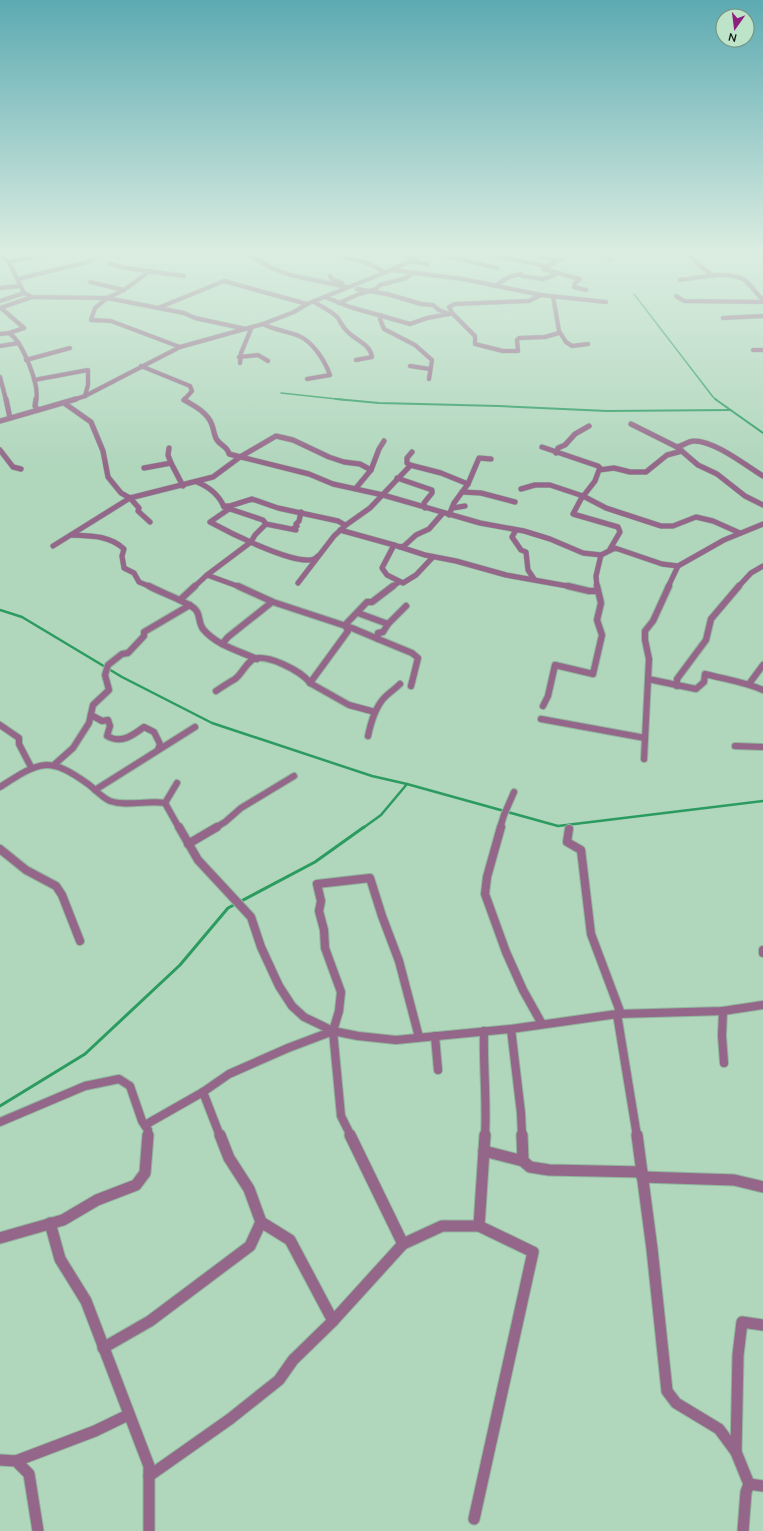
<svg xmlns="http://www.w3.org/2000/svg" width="763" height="1531" viewBox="0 0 763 1531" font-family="Mulish,sans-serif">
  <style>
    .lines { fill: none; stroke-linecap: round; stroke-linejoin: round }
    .stream-far3 { stroke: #2b9b60; stroke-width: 1.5 }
    .stream-far2 { stroke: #2b9b60; stroke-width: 2 }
    .stream-far1 { stroke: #2b9b60; stroke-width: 2.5 }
    .stream { stroke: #2b9b60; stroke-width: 3 }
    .street-far4-casing { stroke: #92b49d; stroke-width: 5 }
    .street-far3-casing { stroke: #92b49d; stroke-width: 6 }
    .street-far2-casing { stroke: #92b49d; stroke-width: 8 }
    .street-far1-casing { stroke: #92b49d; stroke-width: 10 }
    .street-casing { stroke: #92b49d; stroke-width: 13 }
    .street-far4 { stroke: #946689; stroke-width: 4 }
    .street-far3 { stroke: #946689; stroke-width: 5 }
    .street-far2 { stroke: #946689; stroke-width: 6 }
    .street-far1 { stroke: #946689; stroke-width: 8 }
    .street { stroke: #946689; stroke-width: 11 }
  </style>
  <rect width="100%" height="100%" fill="#b0d6bc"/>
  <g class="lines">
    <!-- stream-far3 -->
    <g class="stream-far3">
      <polyline points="634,294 713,397 717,400"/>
      <polyline points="281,393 346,400"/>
    </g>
    <!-- stream-far2 -->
    <g class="stream-far2">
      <polyline points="336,399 379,403 499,406 607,411 731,410"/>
      <polyline points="715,399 763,433"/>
    </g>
    <!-- stream-far1 -->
    <g class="stream-far1">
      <polyline points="0,610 22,617 122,677 212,723 372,776 407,784 558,826 763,801"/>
      <polyline points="363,828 381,815 407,784"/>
    </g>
    <!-- stream -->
    <polyline class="stream" points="0,1106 85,1054 180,965 228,908 315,862 364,827"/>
    <defs>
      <g id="street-far4">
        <polyline points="246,253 272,268 290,275 347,287"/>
        <polyline points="329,253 365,262 385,272"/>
        <polyline points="398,253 416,258"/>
        <polyline points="436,253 497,268"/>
        <polyline points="482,253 546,266"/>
        <polyline points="528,253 557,261"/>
        <polyline points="572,253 543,269 580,279 575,283 574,287 586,290"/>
        <polyline points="596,253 611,259"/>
        <polyline points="688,253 698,264 713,276"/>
        <polyline points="0,255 9,262 24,293 32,297 107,298 184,313 195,318 246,329"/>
        <polyline points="410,261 428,264"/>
        <polyline points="9,262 50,253"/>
        <polyline points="110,264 126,268 184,276"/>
        <polyline points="391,270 463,279 541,295 606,302"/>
        <polyline points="330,276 333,280 342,283"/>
        <polyline points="18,279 87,262 104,253"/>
        <path d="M680 280C698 278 730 269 746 281 752 287 757 294 763 300"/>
        <polyline points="90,282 124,290 107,298"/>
        <path d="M497 285C504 278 511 276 521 274L522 276 543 279 555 275 553 272"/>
        <polyline points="0,288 20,286"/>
        <polyline points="357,289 387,294 421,304 433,305 439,310 449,314"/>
        <polyline points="124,290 150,271"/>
        <polyline points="553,296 559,331 566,342 572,346 588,344"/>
        <polyline points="676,296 684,301 763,302"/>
        <polyline points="325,297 350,307 410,324 427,318 449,314"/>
        <polyline points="106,299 95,308 91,320 111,321 180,347"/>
        <polyline points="0,301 24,293"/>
        <path d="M314 302C322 307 332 311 338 318 341 323 344 329 349 333 357 341 370 344 372 357L356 360"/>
        <polyline points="339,303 359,294 376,289 380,285 406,278 410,275"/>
        <polyline points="0,308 32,297"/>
        <path d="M1 308 24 328 9 333C22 341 40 385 36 400"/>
        <polyline points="158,308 224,281 307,304"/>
        <polyline points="452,313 475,336 475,344 503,351 518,351 517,340 519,338 545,337 559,333"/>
        <polyline points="449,314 452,313 449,307 455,304 529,301 541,295"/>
        <polyline points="381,315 380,319 384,329 415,345 432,360 429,379"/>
        <polyline points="723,318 763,316"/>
        <path d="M263 324C274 330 287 331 299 336 313 342 325 361 330 375L307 379"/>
        <polyline points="0,334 9,333"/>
        <polyline points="0,346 19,343"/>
        <polyline points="753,350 763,350"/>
        <polyline points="239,357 258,355 268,361"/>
        <polyline points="26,360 70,348"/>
        <polyline points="240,363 241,353 251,329"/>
        <polyline points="141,366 190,386 192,391 184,400"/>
        <polyline points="410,366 430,369"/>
        <polyline points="0,377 6,400"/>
        <polyline points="34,380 88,370 88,385 85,396"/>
        <polyline points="73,400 85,396 180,347 263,324 294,312 307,304 391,270 428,253"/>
      </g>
      <g id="street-far3">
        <polyline points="6,399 10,418"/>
        <polyline points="36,399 35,406 38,410"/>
        <path d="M185 399 184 400C195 406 208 413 212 425 214 430 214 436 217 440 221 446 228 447 229 454L309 474 333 484 383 495 480 523 524 531 550 539 583 553 601 555 615 548 662 564 678 566 724 540 763 524"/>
        <polyline points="64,403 91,422 103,451 108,477 121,493 130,498 213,477 240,457 276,436 293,440 329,457 344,462 360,464 371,470"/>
        <polyline points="0,421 76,399"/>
        <polyline points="631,424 677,447 698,465 717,474 745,496 763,505"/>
        <polyline points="542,447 598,466 601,469"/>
        <path d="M677 447C683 446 688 441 694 441 715 441 745 465 763 476"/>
        <polyline points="169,448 168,455 171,463"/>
        <polyline points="0,450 13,467 21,469"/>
        <polyline points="556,453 558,448 565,445 575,434 589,426"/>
        <polyline points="410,465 441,473 468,484"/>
        <polyline points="144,468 171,463 183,486"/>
        <polyline points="397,478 432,490 432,493 424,503 425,508"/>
        <path d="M197 482C209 487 219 495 224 507L263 520 266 524 296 530 294 528 297 526 296 524 299 521 301 512"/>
        <polyline points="356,488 371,470 379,449 384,441"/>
        <polyline points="521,489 535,485 550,485 583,496 606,508 661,526 673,526 696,517 713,521 740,533"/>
        <polyline points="462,492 481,493 515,502"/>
        <polyline points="130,498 139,508 138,511 150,522"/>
        <polyline points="224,506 230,506 252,499 278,508 338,521 345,525"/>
        <polyline points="453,508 465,506"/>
        <path d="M229 509 210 522C230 533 288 562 310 560 313 560 316 558 318 556"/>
        <polyline points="449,515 454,503 468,484 479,458 491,459"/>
        <polyline points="340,530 394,545 382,568 387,575 403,583 416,575 433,557"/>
        <polyline points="516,530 512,537 521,550 526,552 528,570 534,579"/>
        <path d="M71 535C90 536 109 535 124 549L122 556 124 568 134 573 139 582 151 587"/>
        <polyline points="394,545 425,555 456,561 506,575 573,587"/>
        <polyline points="53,546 130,498"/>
        <polyline points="400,547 404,546 416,535 429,529 443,513"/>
        <polyline points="610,549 620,532 618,527 573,514 581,499 595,481 599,470 614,468 630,472 646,472 667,455 682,451"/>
        <polyline points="207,575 240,587"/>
        <polyline points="298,583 334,536 346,525 370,508 409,467 410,465 407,463 407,458 412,452"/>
        <polyline points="194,587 207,575 251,542 255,535 266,524"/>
        <polyline points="392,587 399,582"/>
        <polyline points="597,587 596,576 601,555"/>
        <polyline points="668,587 678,566"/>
        <polyline points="738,587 751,573 763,566"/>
      </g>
      <g id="street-far2">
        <path d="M149 586C162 593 178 598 191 606 202 612 197 621 203 629 216 645 239 651 257 659"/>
        <polyline points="238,586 273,602 352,628 378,639"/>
        <polyline points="568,586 589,591 597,591"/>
        <polyline points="180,600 195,586"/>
        <polyline points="358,613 388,624 383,632 378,633 378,639 412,653 418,658 411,686"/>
        <polyline points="388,624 406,606"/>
        <polyline points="222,644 228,637 272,602"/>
        <path d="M648 679 696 689 704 682 705 674C724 679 745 682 763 690"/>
        <polyline points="310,683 348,631 345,625 367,602 372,602 393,586"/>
        <polyline points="749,684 763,665"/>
        <polyline points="677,686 677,679 706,640 711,619 739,586"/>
        <path d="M216 691C222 687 228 683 235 679 241 675 245 665 252 660 264 652 302 671 310 683L349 705 375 712"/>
        <polyline points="543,706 548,696 555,665 593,674 602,635 597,620 601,603 597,586"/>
        <path d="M91 715 102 721 108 720 110 726 107 736C121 744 132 736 144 727L154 732 160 744 158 750"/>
        <polyline points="541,719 645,738"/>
        <polyline points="0,725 19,738 19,744 31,767"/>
        <path d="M368 736C371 722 375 707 385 697 390 692 395 689 400 684"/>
        <polyline points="735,746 763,747"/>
        <polyline points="644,759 649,659 645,640 645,631 653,621 669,586"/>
        <polyline points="55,764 73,748 89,723 93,705 109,690 105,675 108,665 122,654 128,653 144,636 144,632 190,605"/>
        <path d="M0 787C39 762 48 755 88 784 95 789 101 797 110 801 127 807 147 800 165 803L179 828"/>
        <polyline points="95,790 195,727"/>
        <polyline points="165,803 177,783"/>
        <polyline points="215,828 225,822 241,808 294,776"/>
        <polyline points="500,828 504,815 514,792"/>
      </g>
      <g id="street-far1">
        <polyline points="179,827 198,860 251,917 261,947 279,986 292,1006 304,1017 333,1031 358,1036 396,1040 511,1029 617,1014 723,1011 763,1005"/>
        <polyline points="501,827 487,877 485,894 506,952 523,990 542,1024"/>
        <polyline points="569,829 567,842 581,850 591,934 621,1014"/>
        <polyline points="188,844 217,827"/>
        <polyline points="0,849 26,870 56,886 62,895 80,941"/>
        <polyline points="763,950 763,953"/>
        <polyline points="723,1011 722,1036 724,1063"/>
        <polyline points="617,1014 637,1136"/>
        <polyline points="511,1029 521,1113 522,1136"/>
        <path d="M484 1031C483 1066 487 1101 485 1136"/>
        <polyline points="435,1036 438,1070"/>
        <polyline points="203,1092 220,1136"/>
        <polyline points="0,1122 85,1086 119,1079 130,1086 142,1121 148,1130 148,1136"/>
        <polyline points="145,1125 203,1092 229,1074 288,1048 333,1031"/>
        <polyline points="351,1136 341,1116 333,1031 339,1011 341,992 325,948 324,930 319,911 321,901 317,884 370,878 382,916 399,961 419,1037"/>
      </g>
      <g id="street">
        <polyline points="220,1135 229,1158 249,1189 261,1222 290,1240 333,1321"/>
        <polyline points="350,1135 403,1244"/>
        <polyline points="522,1135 523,1161 530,1167 549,1170 642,1172"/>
        <polyline points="637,1135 652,1249 667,1391 676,1403 719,1429 736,1452 749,1484 746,1492 743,1531"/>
        <polyline points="484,1151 523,1161"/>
        <polyline points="642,1177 734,1180 763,1187"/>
        <polyline points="50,1223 60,1259 86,1301 149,1466 149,1531"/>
        <polyline points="479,1226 485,1135"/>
        <polyline points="0,1238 63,1220 97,1200 136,1185 145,1173 148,1135"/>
        <polyline points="103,1348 150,1321 250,1246 261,1222"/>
        <polyline points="736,1452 738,1355 742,1322 763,1325"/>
        <polyline points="0,1460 16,1461 29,1474 38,1531"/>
        <polyline points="16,1461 95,1431 128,1415"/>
        <polyline points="149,1476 230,1419 279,1380 293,1360 333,1321 403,1244 442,1226 479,1226 533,1252 474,1519"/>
        <polyline points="749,1484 763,1486"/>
      </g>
    </defs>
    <!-- street-far4 casing -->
    <use href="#street-far4" class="street-far4-casing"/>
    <!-- street-far3 casing -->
    <use href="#street-far3" class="street-far3-casing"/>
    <!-- street-far2 casing -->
    <use href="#street-far2" class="street-far2-casing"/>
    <!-- street-far1 casing -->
    <use href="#street-far1" class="street-far1-casing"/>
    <!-- street casing -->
    <use href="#street" class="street-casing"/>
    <!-- street-far4 -->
    <use href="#street-far4" class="street-far4"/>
    <!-- street-far3 -->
    <use href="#street-far3" class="street-far3"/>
    <!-- street-far2 -->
    <use href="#street-far2" class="street-far2"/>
    <!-- street-far1 -->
    <use href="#street-far1" class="street-far1"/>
    <!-- street -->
    <use href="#street" class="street"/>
  </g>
  <!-- sky -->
  <linearGradient id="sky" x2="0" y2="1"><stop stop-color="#5caab2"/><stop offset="0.54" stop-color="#dbede1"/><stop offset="1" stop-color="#dbede1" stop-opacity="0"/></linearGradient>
  <rect width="763" height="467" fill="url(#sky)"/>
  <!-- north arrow -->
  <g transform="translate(735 28) rotate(194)"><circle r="19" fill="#bde3c9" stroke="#75917f"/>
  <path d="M0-3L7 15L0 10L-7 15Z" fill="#901e7f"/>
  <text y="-6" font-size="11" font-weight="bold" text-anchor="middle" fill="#0a170f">N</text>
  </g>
</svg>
